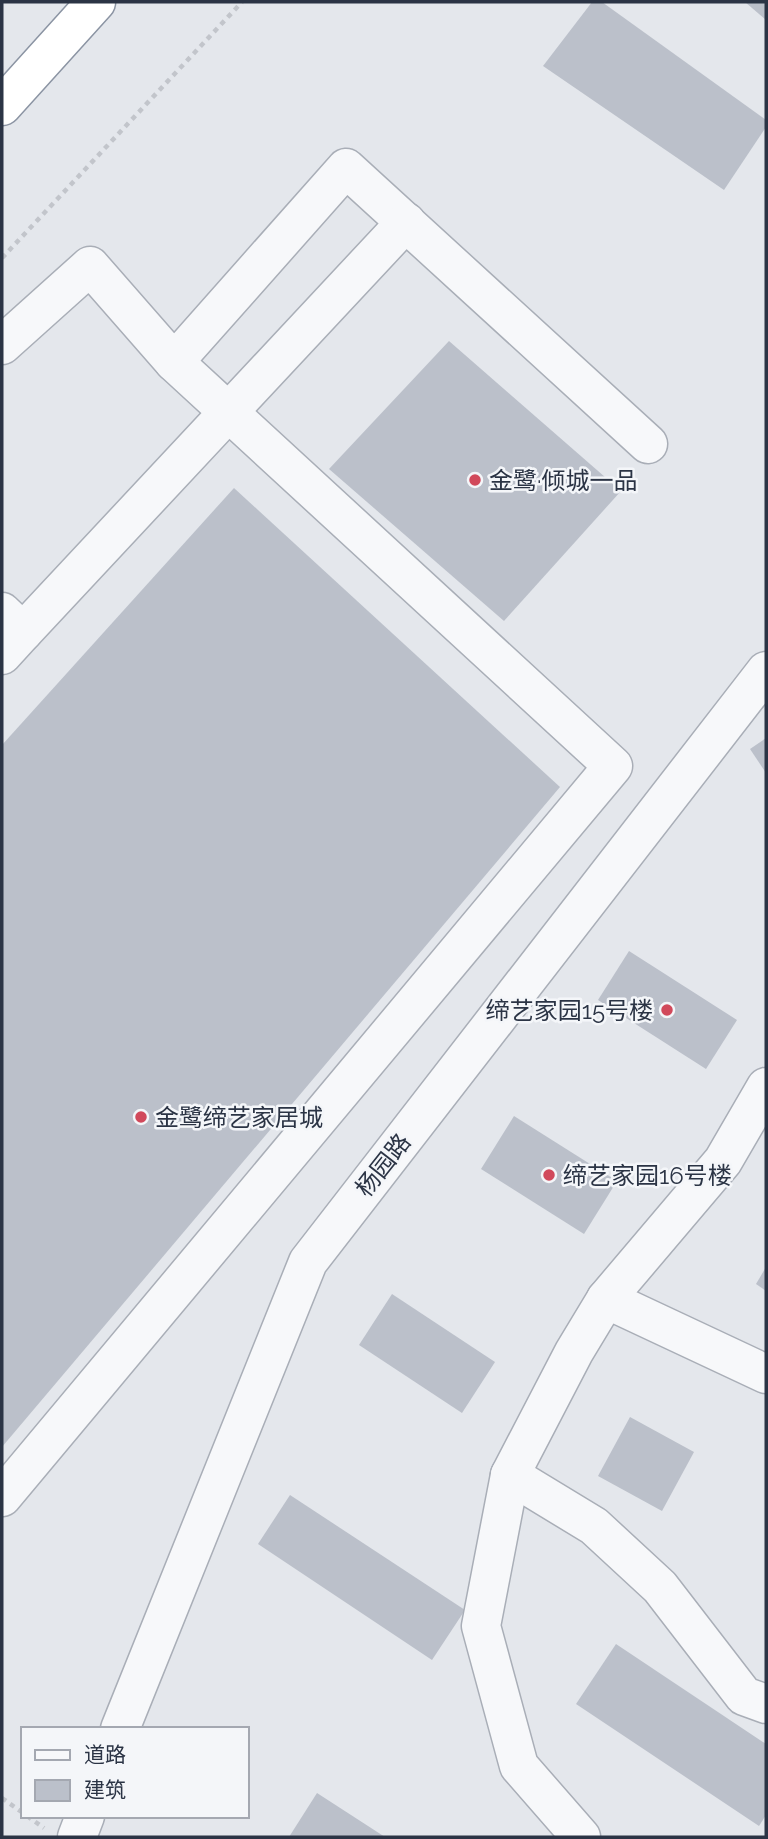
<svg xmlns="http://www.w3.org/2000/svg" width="768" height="1839" viewBox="0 0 768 1839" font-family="Raleway,'Noto Sans SC',sans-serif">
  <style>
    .building { fill: #bbc0ca }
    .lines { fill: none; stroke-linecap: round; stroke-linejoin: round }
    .minor-casing { stroke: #a9aeb7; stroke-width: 41 }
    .highway-casing { stroke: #8b94a3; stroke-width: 41 }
    .path { stroke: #c2c5cb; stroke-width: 4.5; stroke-dasharray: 5 5; stroke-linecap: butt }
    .minor { stroke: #f7f8fa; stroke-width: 38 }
    .highway { stroke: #fff; stroke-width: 38 }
    .poi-dot { fill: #d1495b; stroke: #f4f6f9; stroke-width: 2.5 }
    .labels { text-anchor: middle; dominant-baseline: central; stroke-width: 5; stroke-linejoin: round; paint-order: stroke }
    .poi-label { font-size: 24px; fill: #2b3445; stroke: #f4f6f9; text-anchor: start }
    .street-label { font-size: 24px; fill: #2b3445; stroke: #f4f6f9 }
  </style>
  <rect width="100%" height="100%" fill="#e4e7ec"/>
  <!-- building -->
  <g class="building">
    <polygon points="592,2 602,2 766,120 766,127 724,190 543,66"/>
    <polygon points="745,2 766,2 766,20"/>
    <polygon points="449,341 621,491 504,621 329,469"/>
    <polygon points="234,488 560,787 2,1447 2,745"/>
    <polygon points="766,738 766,773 750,749"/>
    <polygon points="629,951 737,1020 706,1069 598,1000"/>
    <polygon points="514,1116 617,1181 584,1234 481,1169"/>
    <polygon points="766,1267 766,1291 756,1284"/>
    <polygon points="392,1294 495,1362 462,1413 359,1345"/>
    <polygon points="630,1417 694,1452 662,1511 598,1476"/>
    <polygon points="290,1495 465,1610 432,1660 258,1544"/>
    <polygon points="616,1644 766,1744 766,1815 759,1826 576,1704"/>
    <polygon points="317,1793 385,1837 289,1837"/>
  </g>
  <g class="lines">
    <defs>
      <g id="minor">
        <polyline points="2,345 90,266 174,362 346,168 648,444"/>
        <polyline points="2,612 23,632 2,655"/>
        <polyline points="23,632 406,222"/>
        <polyline points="766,1087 723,1161 606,1299 574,1352 510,1475 594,1526 660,1587 744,1696 766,1704"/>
        <polyline points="606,1299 766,1374"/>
        <polyline points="510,1475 481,1626 519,1766 581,1837"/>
        <polyline points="2,1497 613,766 174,362"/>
        <polyline points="120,1729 308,1262 766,671"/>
        <polyline points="77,1837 85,1816"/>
      </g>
      <polyline id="highway" points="2,106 96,2"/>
    </defs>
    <!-- minor casing -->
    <use href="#minor" class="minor-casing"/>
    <!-- highway casing -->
    <use href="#highway" class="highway-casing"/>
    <!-- path -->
    <g class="path">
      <polyline points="2,258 242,2"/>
      <polyline points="2,1798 23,1813"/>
      <polyline points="27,1816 44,1828"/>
    </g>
    <!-- minor -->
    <use href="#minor" class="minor"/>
    <!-- highway -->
    <use href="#highway" class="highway"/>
  </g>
  <!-- markers -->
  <g class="poi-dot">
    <circle cx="475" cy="480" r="7"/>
    <circle cx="667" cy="1010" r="7"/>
    <circle cx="141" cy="1117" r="7"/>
    <circle cx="549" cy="1175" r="7"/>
  </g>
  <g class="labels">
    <!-- poi labels -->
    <g class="poi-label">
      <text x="489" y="480">金鹭·倾城一品</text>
      <text x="653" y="1010" text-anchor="end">缔艺家园15号楼</text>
      <text x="155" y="1117">金鹭缔艺家居城</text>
      <text x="563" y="1175">缔艺家园16号楼</text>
    </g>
    <!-- street labels -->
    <g class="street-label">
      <text transform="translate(383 1165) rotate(-52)">杨园路</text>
    </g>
  </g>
  <!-- border -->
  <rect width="768" height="1839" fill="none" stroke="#2b3445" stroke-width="7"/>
  <!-- legend -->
  <rect x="21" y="1727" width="228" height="91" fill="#f4f6f9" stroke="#a4a8b1" stroke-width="2"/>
  <rect x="35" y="1750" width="35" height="10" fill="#f7f8fa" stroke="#a4a8b1" stroke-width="2"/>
  <text x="84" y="1762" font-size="21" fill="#2b3445">道路</text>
  <rect x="35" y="1780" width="35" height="21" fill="#bbc0ca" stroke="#a4a8b1" stroke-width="2"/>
  <text x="84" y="1797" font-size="21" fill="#2b3445">建筑</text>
</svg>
